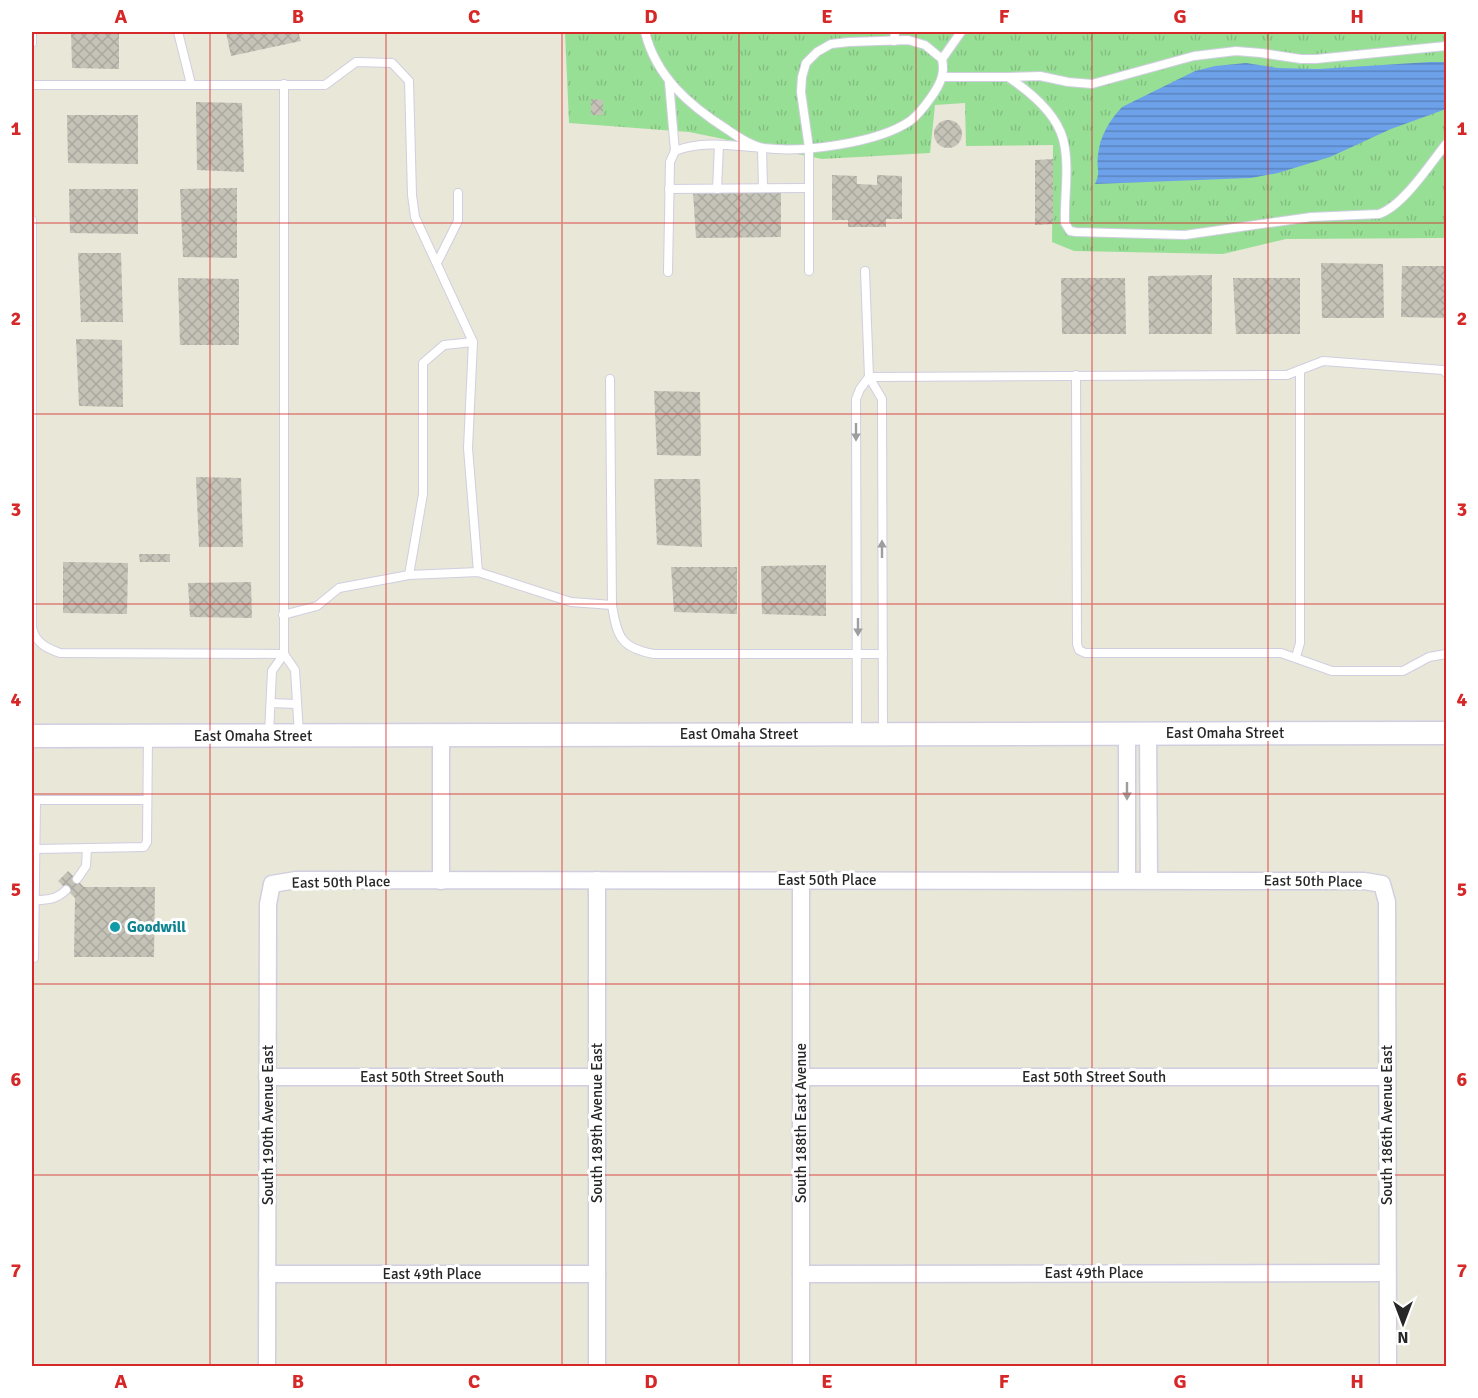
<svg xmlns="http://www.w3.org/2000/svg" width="1478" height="1398" viewBox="0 0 1478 1398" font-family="Signika,sans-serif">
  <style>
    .grass { fill: url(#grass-tufts) }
    .water { fill: url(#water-rules) }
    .building { fill: url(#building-cross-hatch) }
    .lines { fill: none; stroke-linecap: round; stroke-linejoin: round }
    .lane-casing { stroke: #d0cee0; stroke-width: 10 }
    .street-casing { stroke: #d0cee0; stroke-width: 19 }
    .secondary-casing { stroke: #d0cee0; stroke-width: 25 }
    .lane { stroke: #fff; stroke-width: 8 }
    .street { stroke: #fff; stroke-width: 16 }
    .secondary { stroke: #fff; stroke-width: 22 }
    .oneway { fill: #9e9e9e }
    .grid { fill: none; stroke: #d62828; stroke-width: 1.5; stroke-opacity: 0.55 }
    .culture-dot { fill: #0f9aa8; stroke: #fff; stroke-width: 2 }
    .labels { text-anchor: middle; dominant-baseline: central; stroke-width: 6; stroke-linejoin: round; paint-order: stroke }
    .street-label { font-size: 15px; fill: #272727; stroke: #fff }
    .culture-label { font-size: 15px; font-weight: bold; fill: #0d838f; stroke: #fff; text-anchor: start }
    .neatline { fill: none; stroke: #d62828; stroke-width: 2 }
    .grid-label { font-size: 20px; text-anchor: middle; font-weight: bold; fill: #d62828 }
  </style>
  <defs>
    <pattern id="grass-tufts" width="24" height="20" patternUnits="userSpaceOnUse" patternTransform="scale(1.5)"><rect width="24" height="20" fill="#98df96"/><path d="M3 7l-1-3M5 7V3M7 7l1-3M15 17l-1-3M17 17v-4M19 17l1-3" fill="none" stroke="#83bf81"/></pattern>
    <pattern id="water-rules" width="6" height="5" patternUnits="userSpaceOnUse" patternTransform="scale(1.5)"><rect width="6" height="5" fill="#6da2ea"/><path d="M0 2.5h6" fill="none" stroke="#5a84be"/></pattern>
    <pattern id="building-cross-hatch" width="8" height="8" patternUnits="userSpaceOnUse" patternTransform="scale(1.5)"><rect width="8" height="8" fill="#c5c3b8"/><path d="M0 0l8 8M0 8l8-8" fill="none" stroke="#a9a89e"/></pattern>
  </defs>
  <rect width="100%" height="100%" fill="#e9e7d8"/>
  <!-- grass -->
  <polygon class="grass" points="565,32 1446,32 1446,238 1286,239 1223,254 1074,251 1052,242 1053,145 966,146 965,103 935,105 930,153 822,159 689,132 569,123"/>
  <!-- water -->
  <path class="water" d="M1430 62H1446V109L1391 129 1330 157 1278 173 1251 178 1095 184C1101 172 1096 167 1098 155 1100 136 1109 121 1122 107L1195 71 1215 66 1246 63 1278 68 1318 69Z"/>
  <!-- building -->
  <g class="building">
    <polygon points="71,32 119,32 119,69 72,68"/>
    <polygon points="226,32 298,32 301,41 231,56"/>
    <polygon points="591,99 603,100 603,115 591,115"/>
    <polygon points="196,102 242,103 244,172 197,170"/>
    <polygon points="67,115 138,115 138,164 68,163"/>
    <circle cx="948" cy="134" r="14"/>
    <polygon points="1053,159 1053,224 1035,225 1035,160"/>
    <polygon points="832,175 857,176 857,184 877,185 877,175 902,176 902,219 886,219 886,227 848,227 848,220 832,220"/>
    <polygon points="237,188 237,258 183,257 180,189"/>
    <polygon points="69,189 138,189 138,234 70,233"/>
    <polygon points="693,192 781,192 781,237 696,238"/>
    <polygon points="78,253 121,253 123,322 81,322"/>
    <polygon points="1321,263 1383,264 1384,318 1322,318"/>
    <polygon points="1402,266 1446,266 1446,318 1401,317"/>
    <polygon points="1212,275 1212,334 1149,334 1148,276"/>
    <polygon points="178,278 239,279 239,345 180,345"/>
    <polygon points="1061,278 1125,278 1126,334 1062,334"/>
    <polygon points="1233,278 1300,278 1300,334 1236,334"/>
    <polygon points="76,339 122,340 123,407 79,406"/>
    <polygon points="654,391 700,392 701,456 657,455"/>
    <polygon points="196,477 241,478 243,547 199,547"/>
    <polygon points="654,479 700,479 702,547 657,545"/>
    <polygon points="139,554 170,554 170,562 140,562"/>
    <polygon points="63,562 128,563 127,614 63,613"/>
    <polygon points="826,565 826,616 762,614 761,566"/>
    <polygon points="671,567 737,567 737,614 674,612"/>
    <polygon points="251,582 252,618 190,617 188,583"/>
    <polygon points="68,871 84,887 155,887 154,957 74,957 75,898 58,881"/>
  </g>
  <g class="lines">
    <defs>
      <g id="lane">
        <polyline points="178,32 191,84"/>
        <path d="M645 32C656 77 690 106 728 130 738 137 751 146 764 148 803 153 878 143 910 121 920 114 927 103 934 93 941 82 945 73 942 59L925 45 908 40 849 42 831 44 817 52 806 63 802 77 801 92 809 148V271"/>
        <polyline points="894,41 895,32"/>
        <polyline points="32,43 32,32"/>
        <polyline points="942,59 961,32"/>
        <path d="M943 77H1008C1029 91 1056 113 1063 139 1070 165 1064 196 1065 223L1070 231 1076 232 1185 235 1311 217 1379 214C1403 206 1430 164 1446 144"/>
        <polyline points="1008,77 1040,76 1068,82 1092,84 1194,56 1236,51 1261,53 1301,59 1316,59 1446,46"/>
        <polyline points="669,82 675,151"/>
        <polyline points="284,84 284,654 295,670 299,734"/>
        <polyline points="32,85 325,85 356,62 392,63 409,81 412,195 415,217 473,342 468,448 478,572"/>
        <polyline points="669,189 808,188"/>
        <polyline points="717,189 719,145"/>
        <path d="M32 220V628C36 643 46 648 60 653L284 654"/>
        <polyline points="437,263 458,221 458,193"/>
        <polyline points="865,271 869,377 882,399 883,733"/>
        <path d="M668 272 670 162 675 151C703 140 734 146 762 148L763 188"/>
        <polyline points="1076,375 1077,644 1079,650 1085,653 1281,653 1332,671 1403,671 1429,657 1446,654"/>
        <path d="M610 379 612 605C617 637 621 648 654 654H883"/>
        <polyline points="409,575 423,494 423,363 444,345 473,342"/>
        <polyline points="283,615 317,606 339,588 409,575 478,572 571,602 612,605"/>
        <polyline points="1296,657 1300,643 1300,370"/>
        <polyline points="271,703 296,704"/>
        <polyline points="269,734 272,671 284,654"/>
        <polyline points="857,734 856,399 860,389 869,377 1287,375 1323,361 1443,370 1446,373"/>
        <polyline points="33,800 147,800"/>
        <polyline points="36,849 144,847 147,842 148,736"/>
        <polyline points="77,879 86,866 87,848"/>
        <path d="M36 900C48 900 57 899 66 890"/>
        <polyline points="34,958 36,800"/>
      </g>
      <g id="street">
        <polyline points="1127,733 1127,880"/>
        <polyline points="1148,733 1149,880"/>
        <polyline points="441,736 441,881"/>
        <polyline points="267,1077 597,1077"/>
        <polyline points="801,1077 1387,1077"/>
        <polyline points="267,1274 597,1274"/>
        <polyline points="801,1274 1387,1273"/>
        <polyline points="267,1366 268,904 272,884 296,880 1364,881 1382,884 1387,902 1388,1366"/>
        <polyline points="597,1366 597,880"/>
        <polyline points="801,1366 801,880"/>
      </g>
      <polyline id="secondary" points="32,736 1446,733"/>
    </defs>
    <!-- lane casing -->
    <use href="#lane" class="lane-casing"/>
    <!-- street casing -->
    <use href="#street" class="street-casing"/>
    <!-- secondary casing -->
    <use href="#secondary" class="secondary-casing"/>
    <!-- lane -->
    <use href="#lane" class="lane"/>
    <!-- street -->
    <use href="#street" class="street"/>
    <!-- secondary -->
    <use href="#secondary" class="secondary"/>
  </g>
  <!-- one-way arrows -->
  <defs><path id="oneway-solid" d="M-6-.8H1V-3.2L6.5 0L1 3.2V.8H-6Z" transform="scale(1.5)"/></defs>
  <g class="oneway">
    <use href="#oneway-solid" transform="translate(856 432) rotate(90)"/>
    <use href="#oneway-solid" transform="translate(882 549) rotate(-90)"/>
    <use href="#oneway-solid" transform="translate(858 627) rotate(90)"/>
    <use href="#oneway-solid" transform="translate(1127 791) rotate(90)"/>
  </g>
  <!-- grid -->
  <path class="grid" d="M210 32V1366M386 32V1366M562 32V1366M739 32V1366M916 32V1366M1092 32V1366M1268 32V1366M32 223H1446M32 414H1446M32 604H1446M32 794H1446M32 984H1446M32 1175H1446"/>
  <!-- markers -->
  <circle class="culture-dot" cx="115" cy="927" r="6"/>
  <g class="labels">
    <!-- street labels -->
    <g class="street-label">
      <text x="1225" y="733">East Omaha Street</text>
      <text x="739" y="734">East Omaha Street</text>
      <text x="253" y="736">East Omaha Street</text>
      <text x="827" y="880">East 50th Place</text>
      <text transform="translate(1313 881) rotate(1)">East 50th Place</text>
      <text transform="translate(341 882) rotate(-1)">East 50th Place</text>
      <text x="432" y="1077">East 50th Street South</text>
      <text x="1094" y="1077">East 50th Street South</text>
      <text transform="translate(597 1123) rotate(-90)">South 189th Avenue East</text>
      <text transform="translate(801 1123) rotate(-90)">South 188th East Avenue</text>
      <text transform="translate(268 1125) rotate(-90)">South 190th Avenue East</text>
      <text transform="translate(1387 1125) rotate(-90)">South 186th Avenue East</text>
      <text x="1094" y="1273">East 49th Place</text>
      <text x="432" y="1274">East 49th Place</text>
    </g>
    <!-- culture labels -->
    <g class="culture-label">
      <text x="127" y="927">Goodwill</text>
    </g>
  </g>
  <!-- border -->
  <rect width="1478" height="1398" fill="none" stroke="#ffffff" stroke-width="66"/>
  <!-- north arrow -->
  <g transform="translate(1403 1323) rotate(180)" stroke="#ffffff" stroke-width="4.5" paint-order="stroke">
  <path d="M0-4.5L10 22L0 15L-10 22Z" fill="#272727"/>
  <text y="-9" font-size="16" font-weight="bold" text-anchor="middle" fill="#272727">N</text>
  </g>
  <rect x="33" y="33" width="1412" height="1332" class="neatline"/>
  <g class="grid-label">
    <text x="121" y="23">A</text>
    <text x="298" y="23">B</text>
    <text x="474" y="23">C</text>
    <text x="651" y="23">D</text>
    <text x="827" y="23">E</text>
    <text x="1004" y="23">F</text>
    <text x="1180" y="23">G</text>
    <text x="1357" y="23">H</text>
    <text x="16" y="135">1</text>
    <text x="1462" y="135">1</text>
    <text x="16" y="325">2</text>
    <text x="1462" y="325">2</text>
    <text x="16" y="516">3</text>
    <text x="1462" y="516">3</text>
    <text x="16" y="706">4</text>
    <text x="1462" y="706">4</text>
    <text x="16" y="896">5</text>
    <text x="1462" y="896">5</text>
    <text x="16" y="1086">6</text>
    <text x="1462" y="1086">6</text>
    <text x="16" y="1277">7</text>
    <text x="1462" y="1277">7</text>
    <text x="121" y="1388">A</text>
    <text x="298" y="1388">B</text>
    <text x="474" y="1388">C</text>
    <text x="651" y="1388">D</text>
    <text x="827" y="1388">E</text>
    <text x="1004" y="1388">F</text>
    <text x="1180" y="1388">G</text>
    <text x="1357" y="1388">H</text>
  </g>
</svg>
